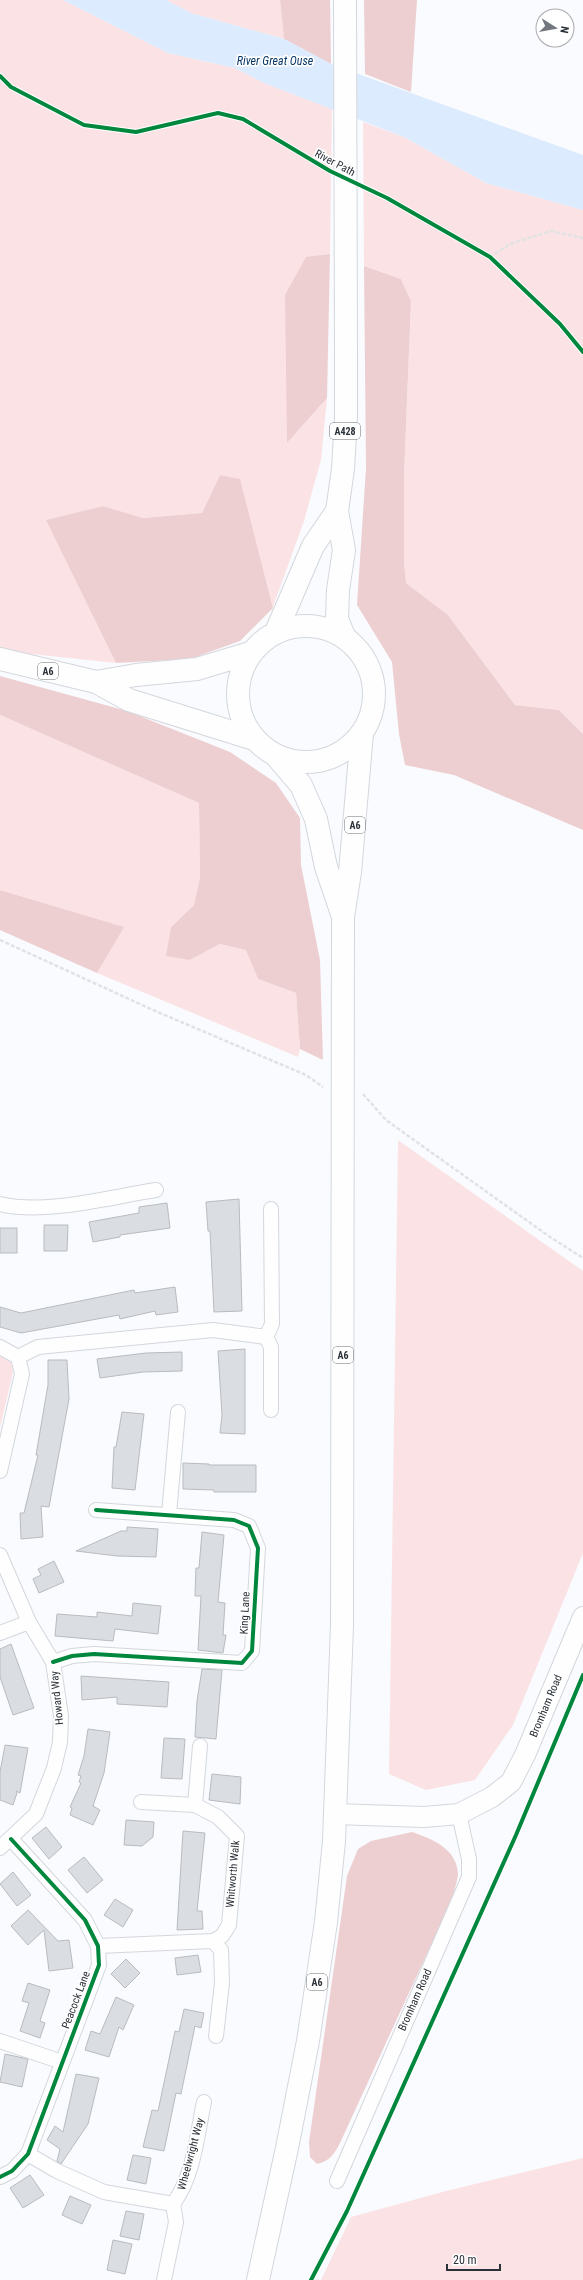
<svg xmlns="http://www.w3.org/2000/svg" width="583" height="2280" viewBox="0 0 583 2280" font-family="'Roboto Condensed',sans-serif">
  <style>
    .green { fill: #fbe3e5 }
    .forest { fill: #edcfd1 }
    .water { fill: #dcebfd }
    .building { fill: #dadde2; stroke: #b8bbc0 }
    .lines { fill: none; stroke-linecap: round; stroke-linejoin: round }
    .street-casing { stroke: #d3d7dc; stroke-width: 16 }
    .secondary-casing { stroke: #d3d7dc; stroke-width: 22 }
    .highway-casing { stroke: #d3d7dc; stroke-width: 24 }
    .path { stroke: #e0e2e3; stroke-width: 2.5; stroke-dasharray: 4 2; stroke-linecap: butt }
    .street { stroke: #fefeff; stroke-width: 14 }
    .secondary { stroke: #fefeff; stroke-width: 20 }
    .highway { stroke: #fefeff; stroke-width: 22 }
    .highway-bridge-casing { stroke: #d3d7dc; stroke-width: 24; stroke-linecap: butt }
    .highway-bridge { stroke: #fefeff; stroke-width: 22 }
    .cycleway-casing { stroke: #fff; stroke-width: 6 }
    .cycleway { stroke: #00873e; stroke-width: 4 }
    .labels { text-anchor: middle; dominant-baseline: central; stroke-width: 3.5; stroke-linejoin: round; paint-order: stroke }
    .shield { fill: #fff; stroke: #6a6e73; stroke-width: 1 }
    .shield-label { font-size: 10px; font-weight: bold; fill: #2a3037 }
    .street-label { font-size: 11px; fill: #2a3037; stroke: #fff }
    .water-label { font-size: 12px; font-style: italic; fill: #083867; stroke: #fff }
  </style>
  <rect width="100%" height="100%" fill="#f9fbfe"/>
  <!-- green -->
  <g class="green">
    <polygon points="0,0 63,0 168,53 235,68 264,83 332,109 330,254 306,258 287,443 327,398 321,460 304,521 273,607 239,479 220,475 202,513 143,518 103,506 47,520 116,663 22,653 0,647"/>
    <polygon points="166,0 280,0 284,39 191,13"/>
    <polygon points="363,122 404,137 486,183 583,210 583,734 559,710 515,705 448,615 406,583 404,561 404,476 411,301 401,279 364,266"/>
    <polygon points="0,715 199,803 200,877 194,905 171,927 190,960 220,944 247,950 258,979 296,993 300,1049 298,1057 97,973 123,927 0,890"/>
    <polygon points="398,1140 583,1271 583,1553 513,1725 475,1780 426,1790 389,1774"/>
    <polygon points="0,1354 11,1362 13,1372 0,1428"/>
    <polygon points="583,2158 583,2280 321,2280 351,2217 446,2191"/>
  </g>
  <!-- forest -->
  <g class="forest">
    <polygon points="280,0 330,0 331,64 284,39"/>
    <polygon points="364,0 417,0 411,92 365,74"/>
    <polygon points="330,254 327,398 287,443 285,295 306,257"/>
    <polygon points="364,266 401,279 411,301 404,476 404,561 406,583 448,615 515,705 559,710 583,734 583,830 454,775 405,765 399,734 392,662 357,605 366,468"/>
    <polygon points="220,475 240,479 273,608 240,641 190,659 116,663 46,520 103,506 143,518 202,513"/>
    <polygon points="0,676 127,711 230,752 276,783 300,818 301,865 320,960 323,1060 300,1049 296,993 258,979 246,950 220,944 190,960 166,956 171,927 194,905 200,877 199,803 0,715"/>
    <polygon points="0,890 124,927 97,973 0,930"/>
    <path d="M412 1832C432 1839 456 1848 458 1873 458 1880 454 1890 453 1897L340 2143C334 2154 330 2161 317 2164L310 2157 309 2142 347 1876 358 1849 371 1841Z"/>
  </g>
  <!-- water -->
  <polygon class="water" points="63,0 166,0 191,13 284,39 331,64 583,155 583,210 486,183 404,137 264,83 235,68 168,53"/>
  <!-- building -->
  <g class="building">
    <polygon points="239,1199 242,1311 214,1312 210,1231 208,1231 206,1202"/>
    <polygon points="167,1203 170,1228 120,1235 120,1237 93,1242 89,1222 139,1213 139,1207"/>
    <polygon points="44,1225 68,1225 67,1251 44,1251"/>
    <rect x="0" y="1228" width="17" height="25"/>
    <polygon points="175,1287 178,1312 156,1315 155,1311 120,1319 119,1315 21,1333 0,1327 0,1307 21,1313 134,1290 135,1293"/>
    <polygon points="245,1349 245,1434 220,1433 222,1415 218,1351"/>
    <polygon points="182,1352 182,1371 143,1372 100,1378 97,1359 146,1353"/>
    <polygon points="48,1360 67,1360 69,1399 49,1507 41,1506 43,1537 21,1539 20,1513 24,1513 38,1455 36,1455 48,1385"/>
    <polygon points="122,1412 144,1414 135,1490 112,1488 114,1447 116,1447"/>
    <polygon points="183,1463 209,1464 209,1465 256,1465 256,1492 214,1492 214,1490 183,1489"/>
    <polygon points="127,1527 158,1529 156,1557 117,1556 76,1551 121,1531 127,1531"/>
    <polygon points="202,1532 224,1535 218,1602 225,1603 223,1635 226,1635 223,1653 198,1650 201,1596 195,1596 196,1568 199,1568"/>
    <polygon points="54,1561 64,1582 39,1593 33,1579 41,1575 38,1569"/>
    <polygon points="133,1603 161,1606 158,1634 115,1629 113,1641 55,1636 57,1614 97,1617 97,1612 132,1616"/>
    <polygon points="11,1644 34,1708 13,1715 0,1677 0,1649"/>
    <polygon points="202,1669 222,1670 216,1739 195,1737 197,1701"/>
    <polygon points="81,1676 169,1682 167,1707 117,1704 117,1697 82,1700"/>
    <polygon points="88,1729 110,1732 104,1773 93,1806 100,1810 93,1825 70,1815 72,1808 70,1807 81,1783 79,1782 81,1776 78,1775 84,1756"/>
    <polygon points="164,1738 185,1739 182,1779 161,1778"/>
    <polygon points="5,1745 28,1748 20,1793 16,1791 17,1793 13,1805 0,1800 0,1772"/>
    <polygon points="212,1774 241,1777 240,1804 209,1800"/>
    <polygon points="126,1820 154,1822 153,1837 142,1846 124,1845"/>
    <polygon points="46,1827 62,1847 49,1859 32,1838"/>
    <polygon points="183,1831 205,1833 197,1911 202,1911 203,1929 177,1930"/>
    <polygon points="84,1857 103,1880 87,1893 68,1870"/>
    <polygon points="13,1872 31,1895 17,1906 0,1884"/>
    <polygon points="115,1899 133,1910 123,1927 104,1915"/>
    <polygon points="28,1910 58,1941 69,1940 73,1968 49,1971 44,1930 28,1945 11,1926"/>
    <polygon points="198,1955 201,1972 177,1975 175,1958"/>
    <polygon points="126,1959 140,1973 125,1988 111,1974"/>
    <polygon points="28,1983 50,1990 40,2021 45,2023 40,2038 20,2031 29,2003 22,2001"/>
    <polygon points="116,1997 134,2005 123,2030 119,2027 109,2057 85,2050 91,2031 100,2034"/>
    <polygon points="184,2009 204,2013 201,2028 195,2026 181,2094 176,2093 164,2151 143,2147 152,2110 158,2111 175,2031 179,2032"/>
    <polygon points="5,2054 28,2059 22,2087 0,2082"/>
    <polygon points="76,2074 99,2078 88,2124 61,2164 57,2161 60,2149 47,2140 55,2126 63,2132"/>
    <polygon points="133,2155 151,2158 146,2184 127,2180"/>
    <polygon points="30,2175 44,2195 23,2208 10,2188"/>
    <polygon points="70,2196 91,2205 82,2224 62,2215"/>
    <polygon points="126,2211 144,2214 139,2240 120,2236"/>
    <polygon points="113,2240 132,2244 125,2274 107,2270"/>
  </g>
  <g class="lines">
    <defs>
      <g id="street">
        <path d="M0 1204C46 1215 109 1197 156 1190"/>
        <polyline points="266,1337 272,1324 271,1209"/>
        <polyline points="266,1337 271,1347 271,1410"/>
        <polyline points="0,1347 18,1357"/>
        <polyline points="0,1471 22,1374 18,1357 38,1347 213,1330 266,1337"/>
        <polyline points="169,1514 178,1412"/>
        <polyline points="0,1555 29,1622 53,1662 61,1716 60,1742 54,1768 36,1814 0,1848"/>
        <polyline points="0,1633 29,1622"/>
        <polyline points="53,1662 72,1656 94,1654 242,1663 252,1651 258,1548 249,1526 234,1520 96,1510"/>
        <polyline points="195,1805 200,1746"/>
        <polyline points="213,1941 221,1950 222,1983 216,2036"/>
        <polyline points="98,1946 213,1941 222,1936 229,1925 237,1836 218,1817 195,1805 141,1802"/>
        <polyline points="0,2041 62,2062"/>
        <polyline points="28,2154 57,2171 104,2192 173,2204"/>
        <polyline points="0,2177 12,2171 28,2154 99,1965 98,1946 85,1920 11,1839"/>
        <polyline points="337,2181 469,1877 469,1859 459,1814"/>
        <path d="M164 2280 176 2222 173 2204C194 2176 197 2135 204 2102"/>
      </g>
      <polyline id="secondary" points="335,1814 424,1817 459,1814 492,1797 511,1782 525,1755 583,1617"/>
      <g id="highway">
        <circle cx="306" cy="694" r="68"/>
        <polyline points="276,632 313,546 337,511"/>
        <polyline points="344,636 337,619 338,590 344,550 337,511 343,469 346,417 346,350"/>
        <polyline points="0,659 96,682 129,700 254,739"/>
        <polyline points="96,682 136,675 197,669 250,653"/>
        <polyline points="277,757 301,785 316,819 326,867 342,914"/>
        <polyline points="258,2280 287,2148 308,2041 326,1922 334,1841 342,1625 343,917 350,872 362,733"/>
      </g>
    </defs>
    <!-- street casing -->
    <use href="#street" class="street-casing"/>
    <!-- secondary casing -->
    <use href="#secondary" class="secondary-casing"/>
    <!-- highway casing -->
    <use href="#highway" class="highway-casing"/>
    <!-- path -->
    <g class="path">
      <polyline points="0,76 11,87 84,125 136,132 218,113 243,119 327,169"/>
      <polyline points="365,188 426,219 490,257 560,324 583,352"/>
      <polyline points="490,257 510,244 551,231 583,238"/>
      <polyline points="0,940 153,1010 306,1075 323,1087"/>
      <polyline points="363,1094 386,1120 550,1237 583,1258"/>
    </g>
    <!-- street -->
    <use href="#street" class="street"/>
    <!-- secondary -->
    <use href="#secondary" class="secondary"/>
    <!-- highway -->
    <use href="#highway" class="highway"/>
    <defs>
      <polyline id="highway-bridge" points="345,0 346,350"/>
    </defs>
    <!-- highway-bridge casing -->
    <use href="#highway-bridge" class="highway-bridge-casing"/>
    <!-- highway-bridge -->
    <use href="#highway-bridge" class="highway-bridge"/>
    <defs>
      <g id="cycleway">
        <polyline points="0,76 11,87 84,125 136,132 218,113 243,119 330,171 387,198 490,257 560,324 583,352"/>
        <polyline points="53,1662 72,1656 94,1654 242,1663 252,1651 258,1548 249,1526 234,1520 96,1510"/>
        <polyline points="0,2177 12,2171 28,2154 99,1965 98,1946 85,1920 11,1839"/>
        <polyline points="311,2280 347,2211 516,1835 583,1675"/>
      </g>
    </defs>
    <!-- cycleway casing -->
    <use href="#cycleway" class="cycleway-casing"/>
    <!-- cycleway -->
    <use href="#cycleway" class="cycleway"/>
  </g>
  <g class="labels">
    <!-- shield labels -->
    <g class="shield">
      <rect x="330" y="423" width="30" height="16" rx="3"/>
      <rect x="38" y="663" width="20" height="16" rx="3"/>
      <rect x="345" y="817" width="20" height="16" rx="3"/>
      <rect x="333" y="1347" width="20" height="16" rx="3"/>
      <rect x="307" y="1974" width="20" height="16" rx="3"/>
    </g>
    <g class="shield-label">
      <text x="345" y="431">A428</text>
      <text x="48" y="671">A6</text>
      <text x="355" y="825">A6</text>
      <text x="343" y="1355">A6</text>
      <text x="317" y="1982">A6</text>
    </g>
    <!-- street labels -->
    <g class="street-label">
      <text transform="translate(335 163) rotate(28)">River Path</text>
      <text transform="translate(245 1613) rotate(-87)">King Lane</text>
      <text transform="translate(57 1698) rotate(-96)">Howard Way</text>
      <text transform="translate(546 1706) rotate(-67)">Bromham Road</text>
      <text transform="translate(233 1874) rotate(-85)">Whitworth Walk</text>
      <text transform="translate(76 2000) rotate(-69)">Peacock Lane</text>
      <text transform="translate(415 2000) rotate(-66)">Bromham Road</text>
      <text transform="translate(191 2154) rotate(-75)">Wheelwright Way</text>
    </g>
    <!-- water labels -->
    <g class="water-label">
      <text x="275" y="61">River Great Ouse</text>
    </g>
  </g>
  <!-- north arrow -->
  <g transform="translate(555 28) rotate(101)"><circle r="19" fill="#ffffff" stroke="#aaacaf"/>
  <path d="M0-3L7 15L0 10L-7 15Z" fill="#72777d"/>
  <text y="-6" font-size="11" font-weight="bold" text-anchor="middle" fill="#2a3037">N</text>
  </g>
  <!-- scale -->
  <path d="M447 2264v6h53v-6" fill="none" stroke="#2a3037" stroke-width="2"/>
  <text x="453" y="2264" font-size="12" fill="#2a3037" stroke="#ffffff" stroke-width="3" paint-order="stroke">20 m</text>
</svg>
